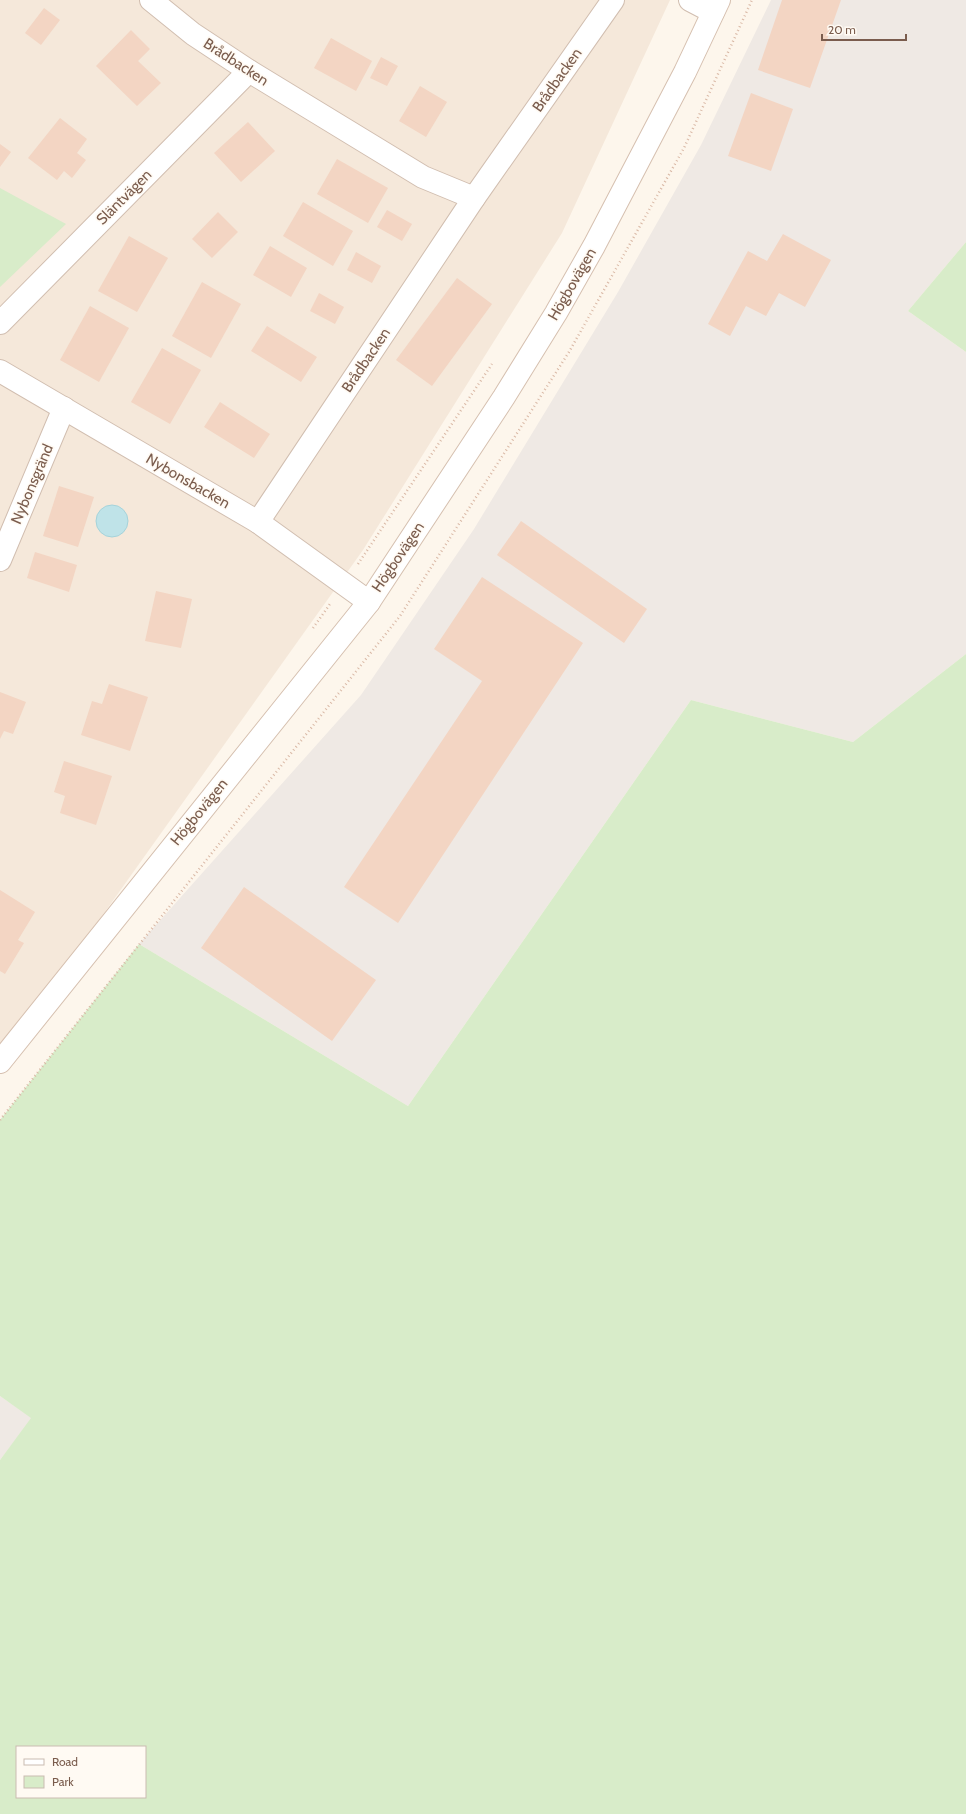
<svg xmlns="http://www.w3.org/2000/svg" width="966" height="1814" viewBox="0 0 966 1814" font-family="Cabin,sans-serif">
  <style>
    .residential { fill: #f5e8da }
    .industrial { fill: #efe9e4 }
    .green { fill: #d8ecc9; fill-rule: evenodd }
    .water { fill: #bfe3e8; stroke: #a5d3da }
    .building { fill: #f3d5c3 }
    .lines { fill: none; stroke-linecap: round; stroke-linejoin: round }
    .street-casing { stroke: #d1beb0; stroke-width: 24 }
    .secondary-casing { stroke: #d6c0b0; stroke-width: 24 }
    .path { stroke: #d9b8a5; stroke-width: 2.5; stroke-dasharray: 1 3; stroke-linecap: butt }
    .street { stroke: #fff; stroke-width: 22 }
    .secondary { stroke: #fff; stroke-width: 22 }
    .labels { text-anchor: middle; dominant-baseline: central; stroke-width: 3; stroke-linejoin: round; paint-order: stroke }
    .street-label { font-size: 15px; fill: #7a5c4d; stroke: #fffaf3 }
  </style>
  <rect width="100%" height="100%" fill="#fdf6ec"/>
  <!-- residential -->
  <polygon class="residential" points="0,0 670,0 562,233 363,550 0,1059"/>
  <!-- industrial -->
  <g class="industrial">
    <polygon points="771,0 966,0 966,242 908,311 966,352 966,654 853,742 691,700 408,1106 139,944 361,695 474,529 618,292 701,145"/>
    <polygon points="0,1396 32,1418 0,1460"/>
  </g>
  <!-- green -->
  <g class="green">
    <polygon points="0,188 66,224 0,287"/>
    <polygon points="966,242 966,352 908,311"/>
    <path d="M966 654V1814H0V1460L31 1418 0 1396V1120L139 944 408 1106 691 700 853 742ZM17 1747H145V1797H17Z"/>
  </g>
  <!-- water -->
  <circle class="water" cx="112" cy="521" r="16"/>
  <!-- building -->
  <g class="building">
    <polygon points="782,0 841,0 810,88 758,70"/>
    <polygon points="44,8 60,20 41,45 25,33"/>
    <polygon points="131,30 150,49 138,61 161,83 137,106 96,66"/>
    <polygon points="331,38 372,61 356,91 314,68"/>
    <polygon points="381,57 398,66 387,86 370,78"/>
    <polygon points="420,86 447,102 426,137 399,121"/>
    <polygon points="751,93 793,109 771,171 728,156"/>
    <polygon points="60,118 87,139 77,153 86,160 72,178 64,171 57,180 28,158"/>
    <polygon points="248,122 275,151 241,182 214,153"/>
    <polygon points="0,144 11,152 0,167"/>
    <polygon points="337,159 388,188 368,223 317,194"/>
    <polygon points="303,202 353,231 333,266 283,236"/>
    <polygon points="387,210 412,224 402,241 377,227"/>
    <polygon points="218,212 238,232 212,258 192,239"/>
    <polygon points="783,234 831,260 805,307 779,293 766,316 746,306 730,336 708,324 748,251 767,261"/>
    <polygon points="129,236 168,258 137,312 98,291"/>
    <polygon points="270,246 307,268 291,297 253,275"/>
    <polygon points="356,252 381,266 372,283 347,270"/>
    <polygon points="457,278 492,304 432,386 396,360"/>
    <polygon points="202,282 241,304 211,358 172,336"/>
    <polygon points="319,293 344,307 335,324 310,311"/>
    <polygon points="90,306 129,328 99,382 60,360"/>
    <polygon points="267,326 317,357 301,382 251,351"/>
    <polygon points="162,348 201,370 170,424 131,402"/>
    <polygon points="220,402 270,434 254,458 204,427"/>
    <polygon points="59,486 94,497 78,547 43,536"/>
    <polygon points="521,521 647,609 624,643 497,555"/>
    <polygon points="35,552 77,565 69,592 27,578"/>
    <polygon points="482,577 583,643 398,923 344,887 482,681 434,649"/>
    <polygon points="156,591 192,599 181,648 145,641"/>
    <polygon points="109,684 148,697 130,751 81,735 92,701 102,704"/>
    <polygon points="0,692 26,702 13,734 4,731 0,739"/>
    <polygon points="64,761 112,776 96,825 60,813 65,796 54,792"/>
    <polygon points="244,887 376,980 332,1041 201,948"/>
    <polygon points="0,890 35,912 18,940 24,943 5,974 0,971"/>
  </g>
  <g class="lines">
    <defs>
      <g id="street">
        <polyline points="151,0 193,34 249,71 423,177 474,198"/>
        <polyline points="690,0 713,12"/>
        <polyline points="0,323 249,71"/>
        <polyline points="0,371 258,522 369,602"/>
        <polyline points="258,522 474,198 613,0"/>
        <polyline points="0,560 64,408"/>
      </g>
      <polyline id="secondary" points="0,1062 369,602 504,397 556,313 594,246 685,72 719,0"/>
    </defs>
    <!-- street casing -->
    <use href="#street" class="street-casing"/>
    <!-- secondary casing -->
    <use href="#secondary" class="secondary-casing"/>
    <!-- path -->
    <g class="path">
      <polyline points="358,564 492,364"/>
      <polyline points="313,628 330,604"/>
      <polyline points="0,1120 400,616 569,352 684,148 752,0"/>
    </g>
    <!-- street -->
    <use href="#street" class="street"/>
    <!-- secondary -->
    <use href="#secondary" class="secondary"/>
  </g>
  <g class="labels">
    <!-- street labels -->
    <g class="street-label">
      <text transform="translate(236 62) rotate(33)">Brådbacken</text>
      <text transform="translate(557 80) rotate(-55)">Brådbacken</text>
      <text transform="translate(124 197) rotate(-45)">Släntvägen</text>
      <text transform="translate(572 284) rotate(-60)">Högbovägen</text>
      <text transform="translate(366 360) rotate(-56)">Brådbacken</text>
      <text transform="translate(188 481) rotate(30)">Nybonsbacken</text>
      <text transform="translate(32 484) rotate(-67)">Nybonsgränd</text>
      <text transform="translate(398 557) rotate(-56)">Högbovägen</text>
      <text transform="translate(199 812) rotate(-51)">Högbovägen</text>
    </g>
  </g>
  <!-- legend -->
  <rect x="16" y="1746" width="130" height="52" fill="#fffaf3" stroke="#cabbb1"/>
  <rect x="24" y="1759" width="20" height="6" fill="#ffffff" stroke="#cabbb1"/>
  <text x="52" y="1766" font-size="12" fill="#7a5c4d">Road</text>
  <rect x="24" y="1776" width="20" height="12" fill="#d8ecc9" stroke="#cabbb1"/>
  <text x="52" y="1786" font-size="12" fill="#7a5c4d">Park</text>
  <!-- scale -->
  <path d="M822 34v6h84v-6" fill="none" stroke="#7a5c4d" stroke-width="2"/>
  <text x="828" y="34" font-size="12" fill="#7a5c4d" stroke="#fffaf3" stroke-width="3" paint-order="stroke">20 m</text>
</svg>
